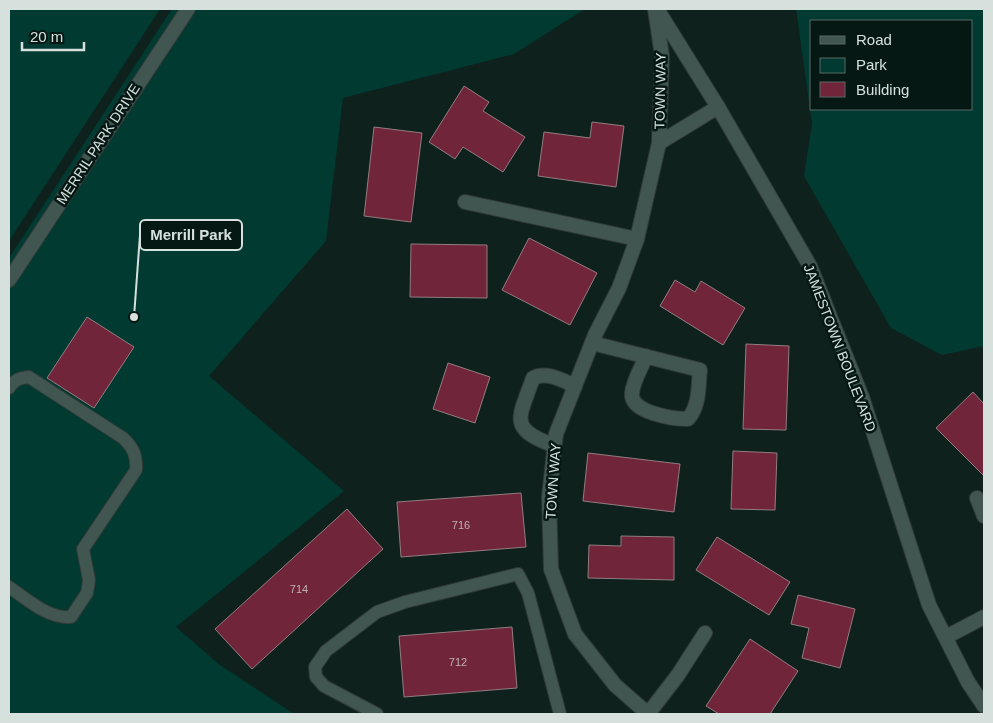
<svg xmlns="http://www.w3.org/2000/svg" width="993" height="723" viewBox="0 0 993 723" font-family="Arial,sans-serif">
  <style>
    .green { fill: #003a31; fill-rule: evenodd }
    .building { fill: #71253b; stroke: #917d80 }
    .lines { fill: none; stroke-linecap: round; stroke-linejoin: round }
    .service-casing { stroke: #2f3a37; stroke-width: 14 }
    .minor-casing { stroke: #2f3a37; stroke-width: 16 }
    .tertiary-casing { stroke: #2f3a37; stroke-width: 16 }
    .service { stroke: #425651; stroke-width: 12 }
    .minor { stroke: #425651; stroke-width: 14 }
    .tertiary { stroke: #425651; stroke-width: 14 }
    .labels { text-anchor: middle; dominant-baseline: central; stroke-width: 5; stroke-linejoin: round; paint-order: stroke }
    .number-label { font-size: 11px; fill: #bdb2b5 }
    .street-label { font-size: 14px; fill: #d6e1de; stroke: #061814 }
    .leader { fill: none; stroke: #d6e1de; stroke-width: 2 }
    .callout-dot { fill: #d6e1de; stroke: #061814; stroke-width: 2 }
    .callout { fill: #061814; stroke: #d6e1de; stroke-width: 2 }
    .callout-label { font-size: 15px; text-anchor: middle; font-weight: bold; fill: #d6e1de }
  </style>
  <rect width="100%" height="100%" fill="#0f211d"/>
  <!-- green -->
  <g class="green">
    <polygon points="9,9 160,9 9,241"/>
    <polygon points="172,9 585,9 514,54 343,98 326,241 209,376 344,491 176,627 220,665 294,714 9,714 9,258"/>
    <path d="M796 9H984V346L942 355 891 328 804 176 812 123ZM972 21V109H812V21Z"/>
  </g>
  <!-- building -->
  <g class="building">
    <polygon points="464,86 489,102 483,111 525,137 503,172 463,147 455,159 429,142"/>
    <polygon points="592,122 624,126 616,187 538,176 544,132 590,138"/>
    <polygon points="374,127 422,133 411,222 364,216"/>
    <polygon points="529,238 597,273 570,325 502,290"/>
    <polygon points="411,244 487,245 487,298 410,297"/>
    <polygon points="675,280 695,292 701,281 745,308 723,345 660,306"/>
    <polygon points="87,317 134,347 94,408 47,378"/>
    <polygon points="746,344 789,346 786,430 743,429"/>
    <polygon points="448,363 490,377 475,423 433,409"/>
    <polygon points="973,392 984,404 984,476 936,428"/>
    <polygon points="733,451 777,453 775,510 731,509"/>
    <polygon points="588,453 680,464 674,512 583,501"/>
    <polygon points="521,493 526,547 401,557 397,502"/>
    <polygon points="347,509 383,549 252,669 215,629"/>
    <polygon points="621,536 674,537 674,580 588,578 589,545 621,546"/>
    <polygon points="717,537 790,582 769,615 696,570"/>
    <polygon points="798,595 855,609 840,668 802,658 809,628 791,624"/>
    <polygon points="512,627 517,688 404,697 399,636"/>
    <polygon points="750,639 798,671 770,714 719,714 706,706"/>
  </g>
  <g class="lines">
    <defs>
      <g id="service">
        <path d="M9 388C14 380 19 378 29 377L123 438C133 447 137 456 136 470L83 549 89 580 87 593 71 617C48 619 27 599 9 587"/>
        <polyline points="377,714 324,686 316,677 315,667 326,651 377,612 405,602 518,574 528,593 560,714"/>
      </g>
      <g id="minor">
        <polyline points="659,143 718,107"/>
        <polyline points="465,202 637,239"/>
        <polyline points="9,280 188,9"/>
        <path d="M592 343 700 370C698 387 700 405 688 419 674 419 630 413 632 393 633 381 642 367 646 356"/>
        <path d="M555 446C507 428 519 419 533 378 546 371 562 380 575 386"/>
        <polyline points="977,498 984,516"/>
        <polyline points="946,637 984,617"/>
        <polyline points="648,714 615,685 575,634 551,569 549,497 556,434 595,335 619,288 637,239 659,143 662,56 655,9"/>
        <polyline points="648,714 678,675 705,633"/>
      </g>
      <polyline id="tertiary" points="657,9 718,107 810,266 862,397 929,605 968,682 984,706"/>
    </defs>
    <!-- service casing -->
    <use href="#service" class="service-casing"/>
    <!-- minor casing -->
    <use href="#minor" class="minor-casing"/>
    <!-- tertiary casing -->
    <use href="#tertiary" class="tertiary-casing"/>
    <!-- service -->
    <use href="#service" class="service"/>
    <!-- minor -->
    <use href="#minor" class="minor"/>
    <!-- tertiary -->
    <use href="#tertiary" class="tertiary"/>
  </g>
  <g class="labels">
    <!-- number labels -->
    <g class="number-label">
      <text x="461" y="525">716</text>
      <text x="299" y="589">714</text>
      <text x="458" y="662">712</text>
    </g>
    <!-- street labels -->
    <g class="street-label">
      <text transform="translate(660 91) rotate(-89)">TOWN WAY</text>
      <text transform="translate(98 144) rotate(-57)">MERRIL PARK DRIVE</text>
      <text transform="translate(840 348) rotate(69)">JAMESTOWN BOULEVARD</text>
      <text transform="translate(553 481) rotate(-86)">TOWN WAY</text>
    </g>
  </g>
  <!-- callouts -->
  <path class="leader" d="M134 317L140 235"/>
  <circle class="callout-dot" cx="134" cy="317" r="5"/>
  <rect class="callout" x="140" y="220" width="102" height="30" rx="5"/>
  <g class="callout-label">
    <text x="191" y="240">Merrill Park</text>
  </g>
  <!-- border -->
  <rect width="993" height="723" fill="none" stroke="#d6e1de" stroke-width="20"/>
  <!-- legend -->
  <rect x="810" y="20" width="162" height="90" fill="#061814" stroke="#596865"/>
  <rect x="820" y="36" width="25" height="8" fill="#425651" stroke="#596865"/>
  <text x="856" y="45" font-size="15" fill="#d6e1de">Road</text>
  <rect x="820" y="58" width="25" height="15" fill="#003a31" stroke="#596865"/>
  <text x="856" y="70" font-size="15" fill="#d6e1de">Park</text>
  <rect x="820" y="82" width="25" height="15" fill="#71253b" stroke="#596865"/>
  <text x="856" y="95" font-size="15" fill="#d6e1de">Building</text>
  <!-- scale -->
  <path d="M22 42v8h62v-8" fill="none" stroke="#d6e1de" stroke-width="2.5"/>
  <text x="30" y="42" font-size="15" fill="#d6e1de" stroke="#061814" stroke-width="4" paint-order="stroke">20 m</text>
</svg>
